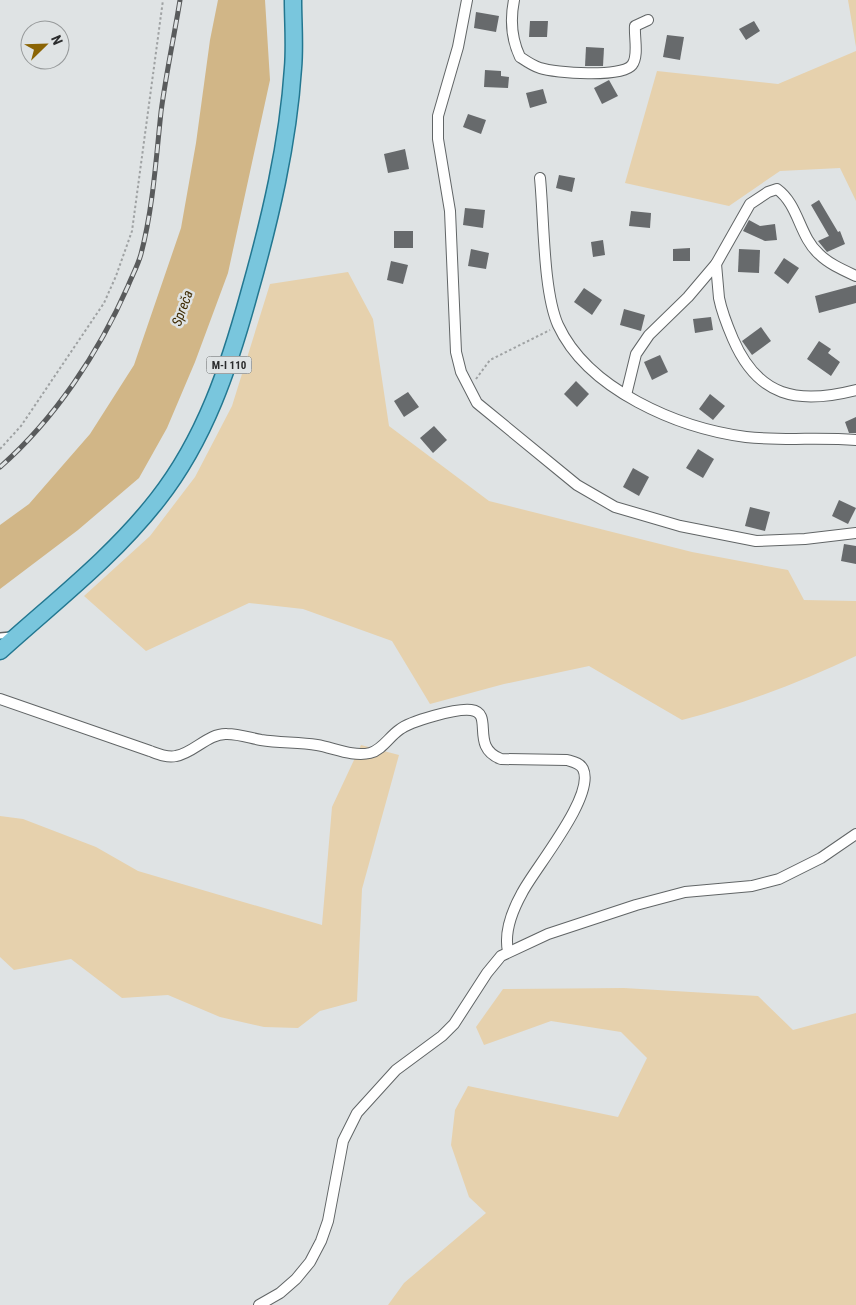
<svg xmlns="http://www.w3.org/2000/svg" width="856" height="1305" viewBox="0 0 856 1305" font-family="'Roboto Condensed',sans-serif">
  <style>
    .green { fill: #e6d1ad }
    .water { fill: #d1b687 }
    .building { fill: #676a6c }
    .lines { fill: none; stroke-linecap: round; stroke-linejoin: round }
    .lane-casing { stroke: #616566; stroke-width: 8 }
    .street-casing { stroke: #616566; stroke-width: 12 }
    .primary-casing { stroke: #237790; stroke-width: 19 }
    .path { stroke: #9fa2a3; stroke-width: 2; stroke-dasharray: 2.5 2.5; stroke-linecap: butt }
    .lane { stroke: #fff; stroke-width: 5 }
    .street { stroke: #fff; stroke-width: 10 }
    .primary { stroke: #79c6dd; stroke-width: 16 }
    .rail-casing { stroke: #595b5c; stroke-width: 5 }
    .rail { stroke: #dfe3e4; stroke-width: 3; stroke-dasharray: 9; stroke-linecap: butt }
    .labels { text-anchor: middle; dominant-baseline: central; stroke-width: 5; stroke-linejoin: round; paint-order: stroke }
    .shield { fill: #dfe3e4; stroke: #616364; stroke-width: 1 }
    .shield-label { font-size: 11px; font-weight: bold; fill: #2b2c2d }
    .water-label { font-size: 14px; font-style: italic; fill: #3f2c04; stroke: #dfe3e4 }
  </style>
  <rect width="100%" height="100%" fill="#dfe3e4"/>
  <!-- green -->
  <g class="green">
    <polygon points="848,0 856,0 856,47"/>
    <polygon points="856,51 856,201 840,168 780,171 729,206 625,183 657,71 778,84"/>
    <path d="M348 272 373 319 389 426 489 501 692 552 788 570 804 600 856 601V656C798 683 744 704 682 720L589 666 504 684 430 704 392 641 303 609 249 603 146 651 84 596 150 536 195 477 232 406 270 284Z"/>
    <polygon points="361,745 399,755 362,889 357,1001 320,1011 298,1028 264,1027 220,1017 168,995 122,998 71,959 14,970 0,957 0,816 23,819 96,847 138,871 322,925 332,807"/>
    <polygon points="624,988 758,996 793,1030 856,1013 856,1305 388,1305 404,1283 486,1213 469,1197 451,1145 455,1110 468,1086 618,1117 647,1058 621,1032 551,1021 484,1045 476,1027 503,989"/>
  </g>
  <!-- water -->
  <polygon class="water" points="218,0 265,0 270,80 228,273 195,362 167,428 139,478 78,530 0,589 0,525 29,504 90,434 134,365 181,228 196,143 210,40"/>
  <!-- building -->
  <g class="building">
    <polygon points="476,12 499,16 496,32 474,28"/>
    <polygon points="530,21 548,21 547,37 529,37"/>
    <polygon points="754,21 760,31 746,40 739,29"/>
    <polygon points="667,35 684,37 680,60 663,57"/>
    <polygon points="586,47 604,48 603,66 585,66"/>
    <polygon points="485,70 501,71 501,76 509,77 508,88 484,87"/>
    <polygon points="609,80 618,96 602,104 594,88"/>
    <polygon points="543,89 547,103 530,108 526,93"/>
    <polygon points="468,114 486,120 481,134 463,127"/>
    <polygon points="405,149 409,169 388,173 384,154"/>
    <polygon points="559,175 575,178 572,192 556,188"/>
    <polygon points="819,200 838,232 840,231 845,244 827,252 818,241 829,236 811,205"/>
    <polygon points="465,208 485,210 483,228 463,225"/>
    <polygon points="631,211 651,213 650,228 629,226"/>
    <polygon points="749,220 760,226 775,224 777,240 765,241 743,231"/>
    <rect x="394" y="231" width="19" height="17"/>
    <polygon points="603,240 605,255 593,257 591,242"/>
    <polygon points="690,248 690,261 673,261 673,249"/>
    <polygon points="471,249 489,253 486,269 468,266"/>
    <polygon points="739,249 760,250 759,273 738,272"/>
    <polygon points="784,258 799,268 788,284 774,273"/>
    <polygon points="391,261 408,265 403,284 387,280"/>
    <polygon points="856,285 856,303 819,313 815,296"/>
    <polygon points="584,288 602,300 592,315 574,302"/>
    <polygon points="624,309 645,315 641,331 620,325"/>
    <polygon points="711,317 713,330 695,333 693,319"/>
    <polygon points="761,327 771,341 752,355 742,341"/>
    <polygon points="819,341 831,349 828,353 840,362 831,376 807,359"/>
    <polygon points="660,355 668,372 652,380 644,362"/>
    <polygon points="576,381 589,394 577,407 564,394"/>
    <polygon points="408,392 419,407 404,417 394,401"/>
    <polygon points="710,394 725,406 713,420 699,409"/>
    <polygon points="856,417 856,433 849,433 845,422"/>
    <polygon points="434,426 447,440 433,453 420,438"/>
    <polygon points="698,449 714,459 703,478 686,468"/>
    <polygon points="633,468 649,477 639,496 623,487"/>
    <polygon points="839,500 856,508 848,524 832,516"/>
    <polygon points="750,507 770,512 765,531 745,526"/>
    <polygon points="844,544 856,546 856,564 841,561"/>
  </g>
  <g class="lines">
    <defs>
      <polyline id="lane" points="0,636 11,635"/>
      <g id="street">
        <polyline points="467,0 458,47 438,116 438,139 450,211 456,352 461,372 477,403 577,485 615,507 680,526 756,541 805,539 856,533"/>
        <path d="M514 0C510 20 511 38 520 57 526 61 533 66 540 68 555 73 622 78 632 65 639 56 634 37 635 26L648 20"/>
        <path d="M540 178C544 218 543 291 558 325 588 390 678 428 746 437 782 441 820 437 856 440"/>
        <path d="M716 264C717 275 718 287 719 298 722 313 727 325 733 339 758 397 797 405 856 390"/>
        <path d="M626 395 636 354 649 335 688 297 716 264 750 204 768 192 777 189C799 205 799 236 819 254 829 264 843 270 856 276"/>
        <path d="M0 699 150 751C158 754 167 758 176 756 194 753 208 733 227 734 239 734 250 738 261 740 280 743 299 742 317 745 334 748 353 757 370 753 382 750 389 737 399 730 410 721 457 708 471 710 495 713 469 747 501 759L567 760C574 762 580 763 583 769 596 796 534 869 522 893 512 911 504 932 508 951"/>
        <polyline points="259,1305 280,1293 296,1279 310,1262 321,1241 328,1221 343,1141 357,1113 396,1070 442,1036 454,1024 487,973 501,956 548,934 636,905 685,892 752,886 779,879 821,858 856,834"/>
      </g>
      <path id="primary" d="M0 651C54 602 113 557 158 499 205 439 229 367 249 294 270 220 288 144 293 68 295 46 293 22 293 0"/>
    </defs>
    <!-- lane casing -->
    <use href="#lane" class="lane-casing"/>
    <!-- street casing -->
    <use href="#street" class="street-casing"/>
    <!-- primary casing -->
    <use href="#primary" class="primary-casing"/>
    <!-- path -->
    <g class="path">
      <polyline points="476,379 490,360 550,330"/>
      <polyline points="0,449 21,426 104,303 116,276 132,231 163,0"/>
    </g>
    <!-- lane -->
    <use href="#lane" class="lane"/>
    <!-- street -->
    <use href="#street" class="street"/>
    <!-- primary -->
    <use href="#primary" class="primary"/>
    <defs>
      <path id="rail" d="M0 467C55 419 99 352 128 286 132 276 138 265 141 254 153 208 156 159 161 112 166 74 174 37 180 0"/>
    </defs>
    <!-- rail casing -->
    <use href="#rail" class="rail-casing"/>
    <!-- rail -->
    <use href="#rail" class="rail"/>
  </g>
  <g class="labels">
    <!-- shield labels -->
    <rect class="shield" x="206.5" y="356.5" width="45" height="17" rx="4"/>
    <g class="shield-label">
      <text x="229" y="365">M-I 110</text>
    </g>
    <!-- water labels -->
    <g class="water-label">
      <text transform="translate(182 308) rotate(-70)">Spreča</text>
    </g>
  </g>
  <!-- north arrow -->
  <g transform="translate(45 45) rotate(67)"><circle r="24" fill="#dfe3e4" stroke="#979a9b"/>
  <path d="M0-4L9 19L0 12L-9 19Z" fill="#8b6404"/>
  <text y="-8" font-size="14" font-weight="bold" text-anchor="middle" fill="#2b2c2d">N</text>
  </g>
</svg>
